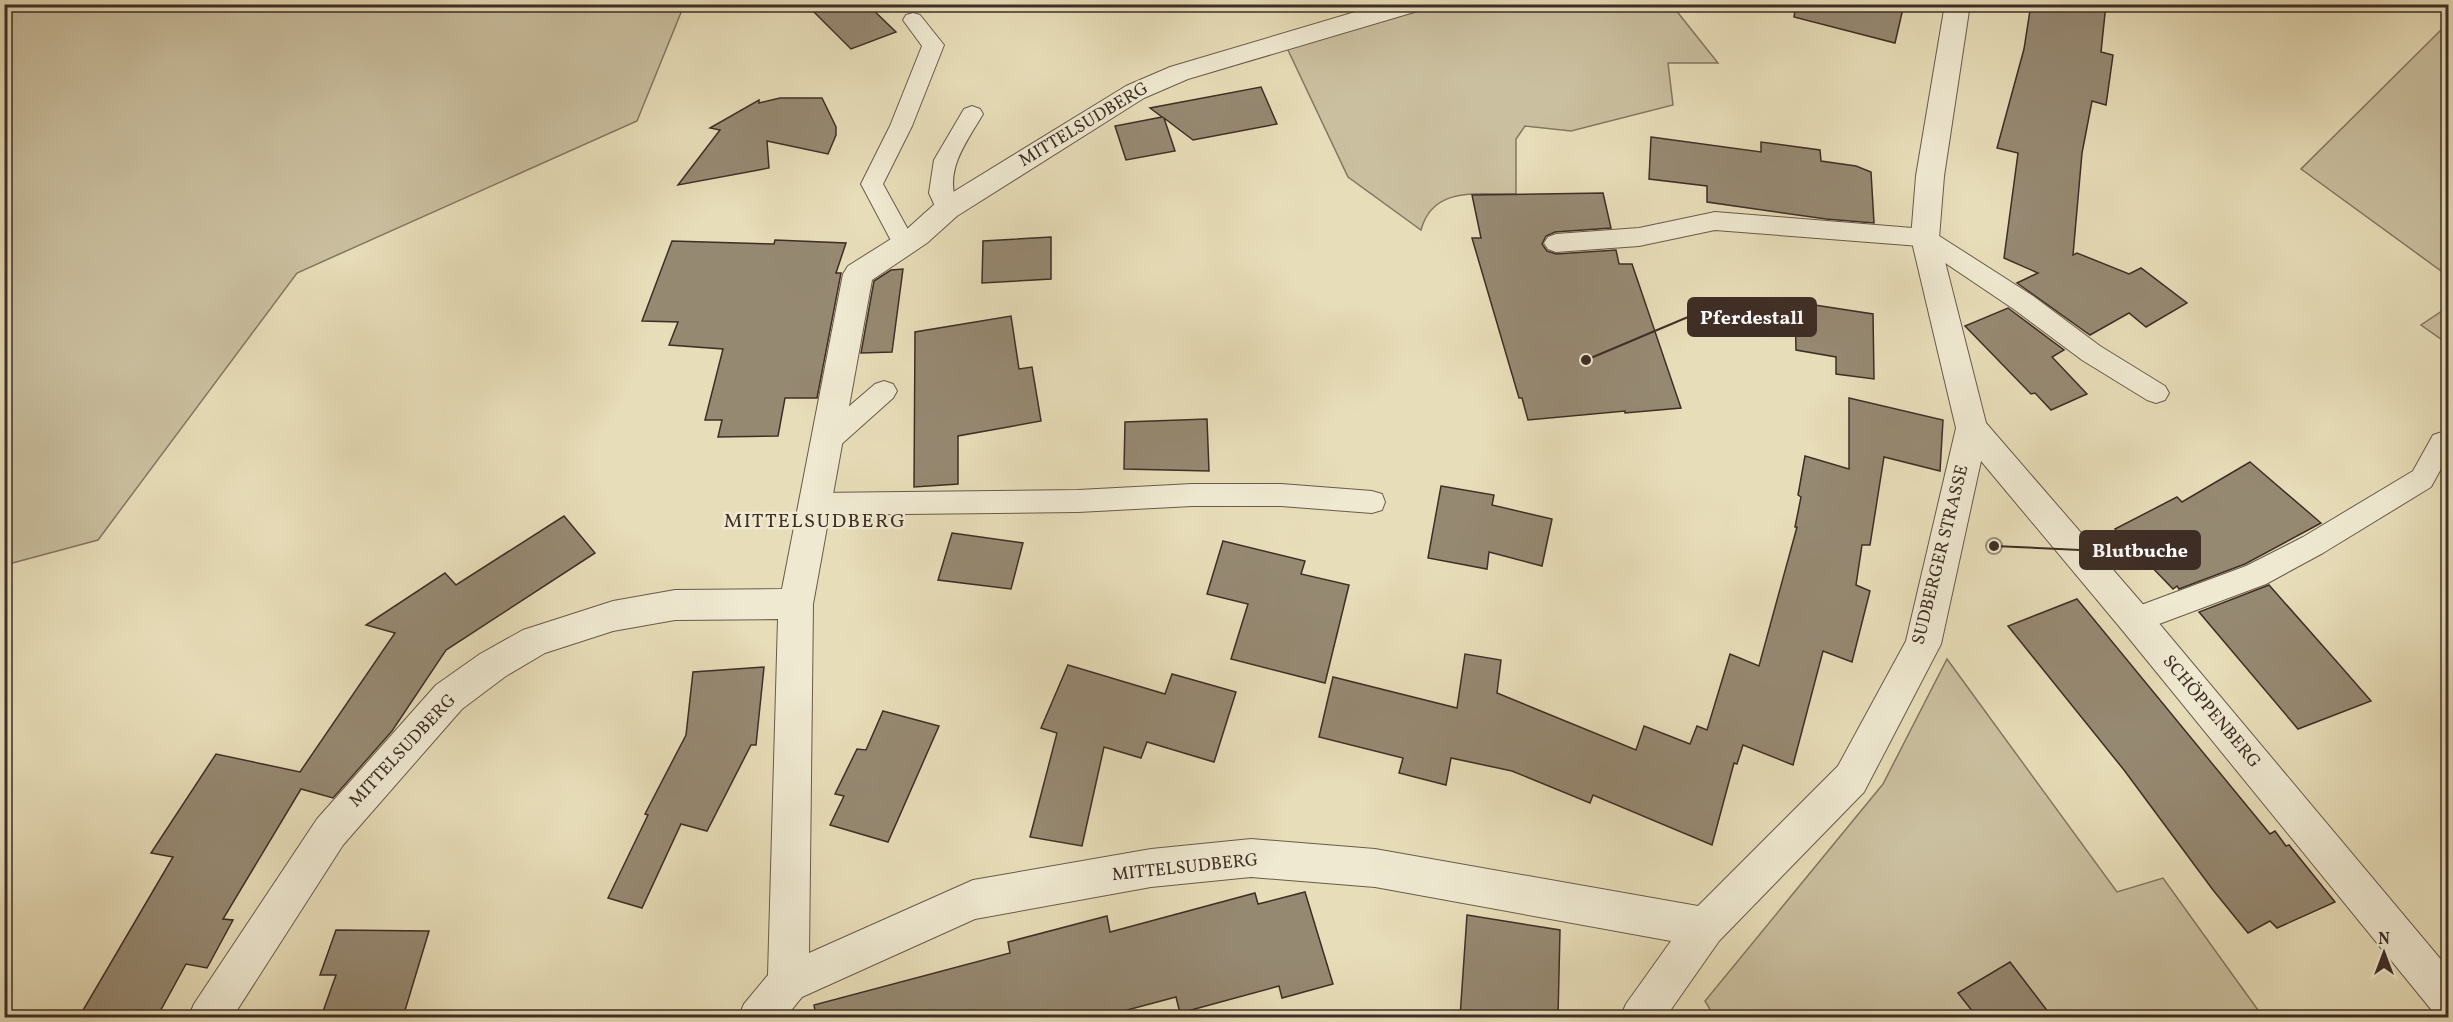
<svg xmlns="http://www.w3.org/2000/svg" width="2453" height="1022" viewBox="0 0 2453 1022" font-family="Vollkorn,serif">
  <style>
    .green { fill: #cabf9f; stroke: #847662; stroke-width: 1.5 }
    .building { fill: #968972; stroke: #3f2e26; stroke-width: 1.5 }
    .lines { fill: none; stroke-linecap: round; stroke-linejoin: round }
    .lane-casing { stroke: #695a4a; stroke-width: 2 }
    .street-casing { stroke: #695a4a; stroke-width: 2 }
    .lane { fill: #efe9d1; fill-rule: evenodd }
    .street { fill: #efe9d1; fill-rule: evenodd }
    .tree { fill: #9a8d75 }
    .labels { text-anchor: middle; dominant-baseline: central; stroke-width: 5; stroke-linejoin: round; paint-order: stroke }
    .street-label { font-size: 18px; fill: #3f2e26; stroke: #efe9d1 }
    .neighbourhood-label { font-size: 20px; letter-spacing: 1.5px; fill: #3f2e26; stroke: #efe9d1 }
    .leader { fill: none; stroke: #3f2e26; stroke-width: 2 }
    .callout-dot { fill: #3f2e26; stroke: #efe9d1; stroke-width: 2 }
    .callout { fill: #3f2e26; stroke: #3f2e26; stroke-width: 2 }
    .callout-label { font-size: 20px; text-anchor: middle; font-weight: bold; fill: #fff }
  </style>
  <rect width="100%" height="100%" fill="#e7ddb8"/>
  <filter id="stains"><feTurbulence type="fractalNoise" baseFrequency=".00333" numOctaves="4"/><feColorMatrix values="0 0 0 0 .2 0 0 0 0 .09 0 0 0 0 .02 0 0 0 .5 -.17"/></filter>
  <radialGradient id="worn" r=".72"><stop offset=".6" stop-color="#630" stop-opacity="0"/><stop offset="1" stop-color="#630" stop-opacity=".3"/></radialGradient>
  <!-- green -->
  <g class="green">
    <polygon points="5,4 684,4 684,5 637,121 297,273 98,540 5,565"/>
    <path d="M1671 4 1718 63H1668L1673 105 1571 131 1525 126 1516 139V194C1479 195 1433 185 1421 230L1348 177 1287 48 1439 5Z"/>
    <polygon points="2448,23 2448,276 2301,169"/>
    <polygon points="2448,307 2448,344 2421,325"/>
    <polygon points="1947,659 2117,892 2163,878 2263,1017 1715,1018 1705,1001 1883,784"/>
  </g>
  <!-- building -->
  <g class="building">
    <polygon points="806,4 867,4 896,32 851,49"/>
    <polygon points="1796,4 1904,4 1895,43 1794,17"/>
    <polygon points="2031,4 2106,4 2101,52 2113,55 2106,105 2092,101 2082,153 2073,255 2077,253 2129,274 2141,268 2187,303 2146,327 2129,313 2090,335 2017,283 2038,273 2004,258 2018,153 1997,148 2024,49"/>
    <polygon points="1261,87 1277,124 1193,140 1164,118 1175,151 1126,160 1115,126 1162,117 1150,108"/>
    <polygon points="780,98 822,98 836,127 836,135 828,154 767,141 769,168 678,185 720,130 710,128 759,100 759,103"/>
    <polygon points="1651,137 1761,152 1761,142 1820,150 1821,161 1856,166 1871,172 1874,223 1826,219 1707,202 1707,186 1649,179"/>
    <polygon points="1603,193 1611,228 1555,232 1546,236 1542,244 1547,251 1556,254 1616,250 1619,264 1632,264 1681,408 1625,413 1625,411 1528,420 1522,398 1519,398 1472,238 1481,238 1472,195"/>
    <polygon points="1051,237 1051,279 982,283 983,241"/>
    <polygon points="775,240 846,243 836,273 841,273 817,398 785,398 778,436 718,437 722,420 705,420 723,349 669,345 678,322 642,321 672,241 774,244"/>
    <polygon points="903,269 892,352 861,353 874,281 891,270"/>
    <polygon points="1795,302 1873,314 1874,379 1836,374 1836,357 1796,350"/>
    <polygon points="2008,308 2064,350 2052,357 2087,394 2051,410 2035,393 2031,394 1965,326"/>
    <polygon points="1011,316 1019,369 1032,367 1041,421 958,436 958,484 914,487 915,332"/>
    <polygon points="1849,398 1943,420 1940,471 1884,457 1870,545 1862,545 1856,585 1870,591 1852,662 1823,651 1793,765 1743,745 1737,764 1734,763 1712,845 1593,795 1590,803 1512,771 1451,758 1446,785 1399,773 1403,758 1319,737 1333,677 1457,708 1465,654 1501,660 1497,693 1636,750 1644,726 1690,744 1697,726 1707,730 1730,654 1759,666 1797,527 1795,527 1801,497 1798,495 1805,456 1849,469"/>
    <polygon points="1207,419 1209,471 1124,469 1125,422"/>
    <polygon points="2250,462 2321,523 2245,564 2179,589 2177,586 2173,589 2115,529 2177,497 2182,502"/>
    <polygon points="1441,486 1494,495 1492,505 1552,519 1542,566 1489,552 1487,569 1428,558"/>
    <polygon points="564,516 595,553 446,650 392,731 333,798 301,789 223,919 233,920 207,968 186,964 157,1017 79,1017 173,857 151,853 216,754 300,772 395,633 366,625 445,573 456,585"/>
    <polygon points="952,533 1023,543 1011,589 938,580"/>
    <polygon points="1223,541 1305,561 1301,574 1349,585 1325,683 1231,659 1248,604 1207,594"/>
    <polygon points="2269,585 2337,662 2371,701 2298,729 2199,612"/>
    <polygon points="2077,599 2270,834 2275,831 2286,846 2289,845 2335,902 2277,928 2270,921 2248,933 2213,890 2124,770 2008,626"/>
    <polygon points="1068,665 1165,694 1172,674 1236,692 1214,762 1147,742 1141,758 1104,747 1082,846 1030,837 1057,733 1041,728"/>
    <polygon points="764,667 756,745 751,745 707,831 681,824 642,908 608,898 648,815 645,814 686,735 693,672"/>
    <polygon points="883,711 939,726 888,842 830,825 844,796 835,794 857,749 866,750"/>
    <polygon points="1305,892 1333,984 1282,998 1279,986 1180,1013 1176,997 1101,1017 816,1017 814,1005 1010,953 1008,942 1107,916 1110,932 1255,893 1258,904"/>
    <polygon points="1467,915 1560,930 1558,1017 1460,1017"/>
    <polygon points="336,930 429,931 403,1017 321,1017 336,975 320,975"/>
    <polygon points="2010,962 2052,1017 1977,1017 1958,993"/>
  </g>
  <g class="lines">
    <defs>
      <g id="lane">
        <polygon points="913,13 920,15 944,45 912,126 883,184 916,244 912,250 904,253 896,250 861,184 890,126 922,46 903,20 906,15"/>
        <path d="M972 106 980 109 983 114C965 145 942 172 959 209L955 215 947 217 939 215 929 193 934 160 964 109Z"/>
        <polygon points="1715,212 1925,229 1933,232 2033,296 2100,346 2165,386 2169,393 2165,400 2156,403 2147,400 2082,360 2015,310 1920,246 1715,230 1639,246 1556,252 1548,249 1544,243 1548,237 1556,234 1639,228"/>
        <polygon points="884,381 893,384 897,391 893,398 836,449 827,452 818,449 814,441 818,433 875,384"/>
        <polygon points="2442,432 2448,434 2448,456 2431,487 2323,553 2266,584 2135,633 2125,629 2121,620 2125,611 2246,566 2303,537 2413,471 2433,435"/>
        <polygon points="1192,484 1281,484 1372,491 1382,494 1385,502 1382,510 1372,513 1281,506 1192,506 1078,512 815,515 805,512 802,504 805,496 815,493 1078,490"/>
      </g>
      <polygon id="street" points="1382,4 1424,4 1421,10 1188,79 1144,98 957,216 927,243 872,280 813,604 809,953 973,880 1151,849 1251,839 1375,849 1698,906 1838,766 1906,641 1956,428 1911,238 1916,176 1945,4 1970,4 1944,176 1939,238 1986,423 2147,609 2448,968 2448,1018 2434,1013 2123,631 1981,461 1941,644 1864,792 1719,941 1665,1018 1620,1018 1626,1004 1671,941 1375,887 1251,877 1151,887 975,919 802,997 785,1018 738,1018 744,1004 768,975 778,619 675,620 613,631 545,653 506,676 462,709 343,845 232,1018 188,1018 194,1004 317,819 436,685 480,654 523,630 613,601 675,590 782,589 843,274 848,266 907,229 937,202 1126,86 1170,67"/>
    </defs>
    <!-- lane casing -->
    <use href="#lane" class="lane-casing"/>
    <!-- street casing -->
    <use href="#street" class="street-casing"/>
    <!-- lane -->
    <use href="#lane" class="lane"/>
    <!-- street -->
    <use href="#street" class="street"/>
  </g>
  <!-- trees -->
  <circle class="tree" cx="1994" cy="546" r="9"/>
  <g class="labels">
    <!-- street labels -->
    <g class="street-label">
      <text transform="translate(1084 125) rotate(-31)">MITTELSUDBERG</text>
      <text transform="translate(1941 555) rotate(-76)">SUDBERGER STRASSE</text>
      <text transform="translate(2211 712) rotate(50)">SCHÖPPENBERG</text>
      <text transform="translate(403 751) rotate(-47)">MITTELSUDBERG</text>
      <text transform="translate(1185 868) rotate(-6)">MITTELSUDBERG</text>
    </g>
    <!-- neighbourhood labels -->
    <g class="neighbourhood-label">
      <text x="815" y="522">MITTELSUDBERG</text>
    </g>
  </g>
  <!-- callouts -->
  <path class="leader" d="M1586 360L1688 317M1994 546L2080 550"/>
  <g class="callout-dot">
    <circle cx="1586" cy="360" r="6"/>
    <circle cx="1994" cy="546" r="6"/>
  </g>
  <g class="callout">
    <rect x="1688" y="298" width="128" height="38" rx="6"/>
    <rect x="2080" y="531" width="120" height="38" rx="6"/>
  </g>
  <g class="callout-label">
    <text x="1752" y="324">Pferdestall</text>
    <text x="2140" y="557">Blutbuche</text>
  </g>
  <!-- margin -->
  <rect width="2453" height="1022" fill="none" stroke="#e7ddb8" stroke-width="24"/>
  <rect x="6" y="6" width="2441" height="1010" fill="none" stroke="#3f2e26" stroke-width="3"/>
  <rect x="12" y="12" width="2429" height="998" fill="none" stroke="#3f2e26" stroke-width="1.5"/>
  <!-- north arrow -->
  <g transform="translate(2384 953)" stroke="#efe9d1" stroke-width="4.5" paint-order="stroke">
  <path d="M0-4.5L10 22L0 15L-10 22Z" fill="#3f2e26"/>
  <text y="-9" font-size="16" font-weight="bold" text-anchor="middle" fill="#3f2e26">N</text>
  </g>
  <rect width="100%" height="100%" filter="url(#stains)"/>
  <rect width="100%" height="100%" fill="url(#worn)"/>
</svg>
